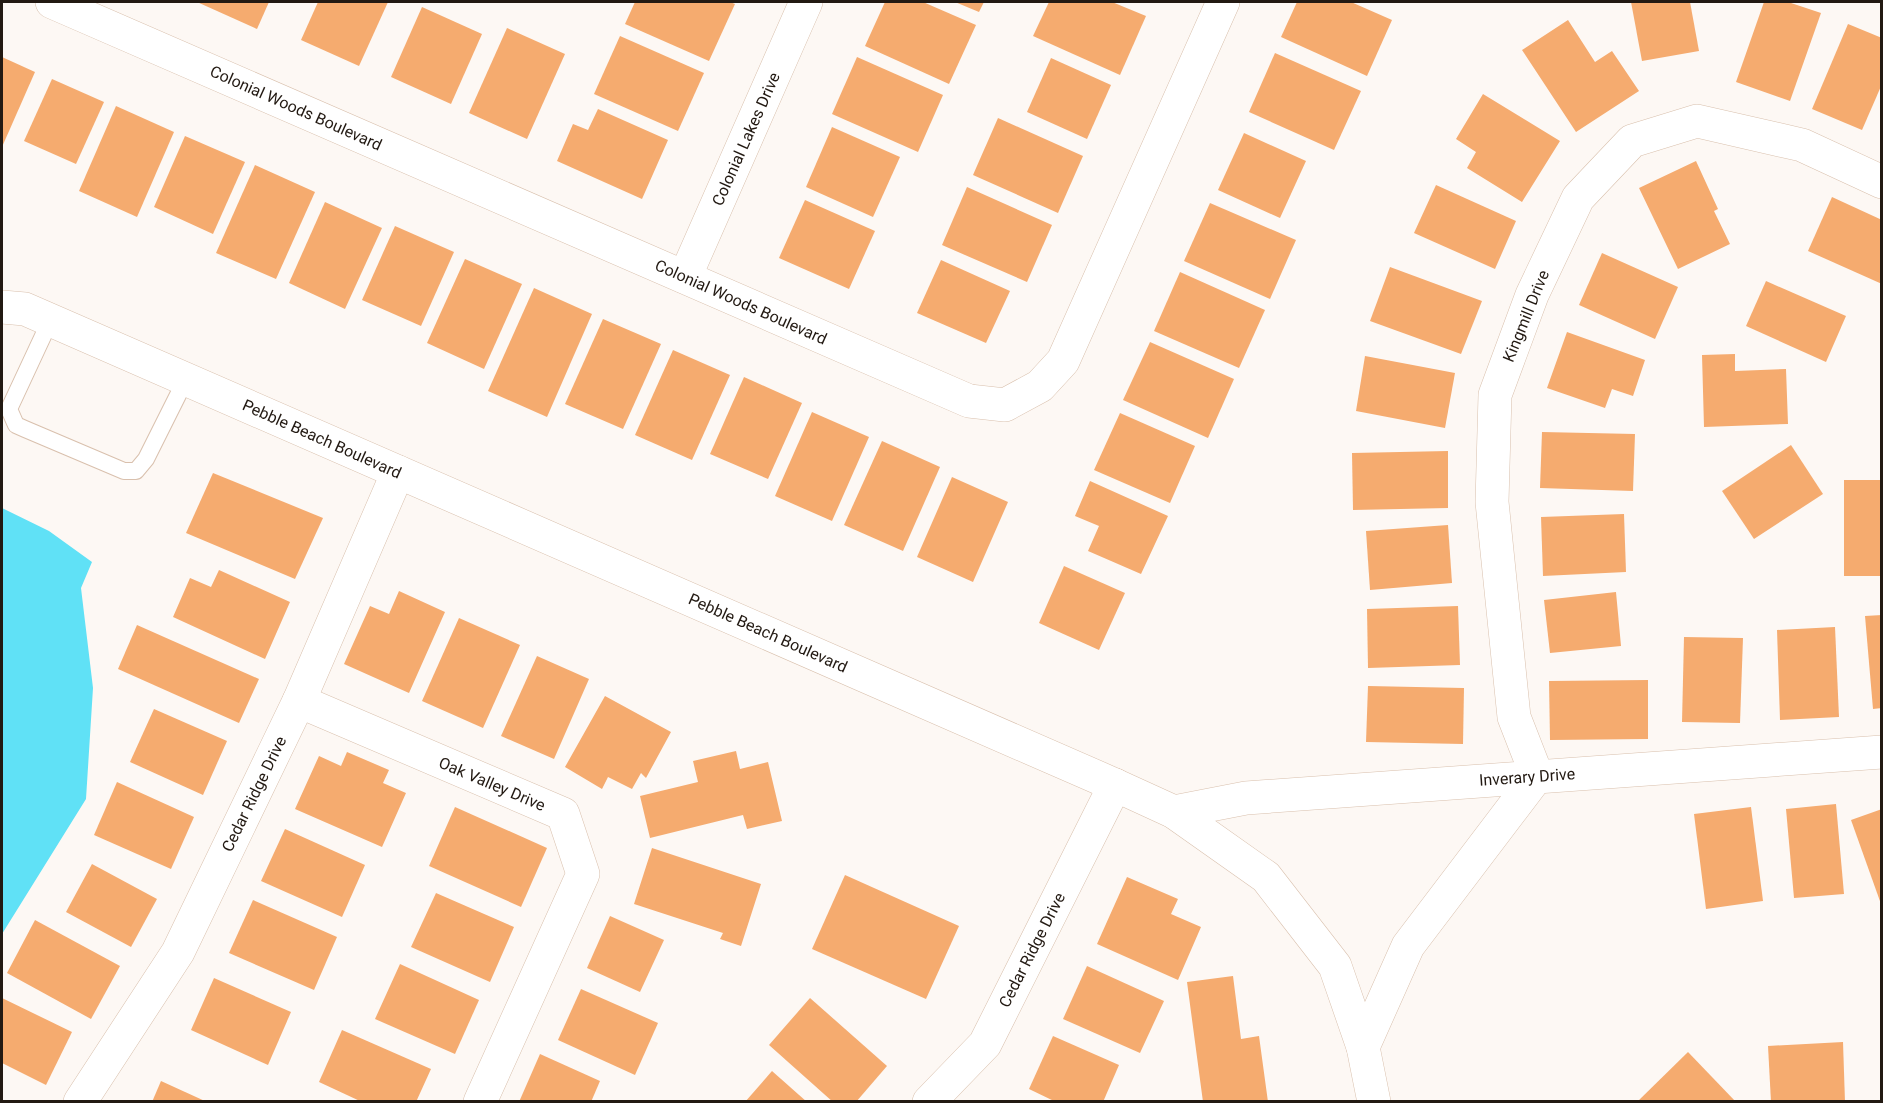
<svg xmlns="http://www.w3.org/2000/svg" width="1883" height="1103" viewBox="0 0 1883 1103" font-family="Roboto,sans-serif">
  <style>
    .water { fill: #60e1f6 }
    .building { fill: #f5ab6f }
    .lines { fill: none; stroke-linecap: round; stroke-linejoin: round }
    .service-casing { stroke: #d9c0ad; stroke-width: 18 }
    .minor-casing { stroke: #d9c0ad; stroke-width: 34 }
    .service { stroke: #fff; stroke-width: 16 }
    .minor { stroke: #fff; stroke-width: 33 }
    .labels { text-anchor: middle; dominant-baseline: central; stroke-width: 5; stroke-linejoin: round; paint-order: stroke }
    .street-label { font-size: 16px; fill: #221912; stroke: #fff }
  </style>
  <rect width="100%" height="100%" fill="#fdf8f4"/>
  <!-- water -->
  <polygon class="water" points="2,508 49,531 92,562 81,588 93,688 86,799 2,934"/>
  <!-- building -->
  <g class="building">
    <polygon points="197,2 269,2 257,29"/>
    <polygon points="318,2 388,2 359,66 301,40"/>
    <polygon points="635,2 730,2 735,4 709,61 625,24"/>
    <polygon points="885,2 923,2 976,25 949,84 865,46"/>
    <polygon points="955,2 984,2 979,12"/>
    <polygon points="1049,2 1112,2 1146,16 1120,75 1033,36"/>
    <polygon points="1297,2 1351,2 1392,20 1367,76 1281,37"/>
    <polygon points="1631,2 1690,2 1699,51 1642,61"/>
    <polygon points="1764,2 1788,2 1821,13 1790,101 1736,82"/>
    <polygon points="422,7 482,34 451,104 391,77"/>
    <polygon points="1568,20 1595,62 1612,51 1639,91 1576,132 1522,50"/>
    <polygon points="1848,24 1882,38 1882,84 1862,130 1812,109"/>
    <polygon points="507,28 565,54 527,139 469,113"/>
    <polygon points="620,36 704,73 678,131 594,94"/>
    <polygon points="1275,53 1361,91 1334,150 1249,112"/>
    <polygon points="2,57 35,72 2,147"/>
    <polygon points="857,57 943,95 918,152 832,114"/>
    <polygon points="1051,58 1111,85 1087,139 1027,112"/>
    <polygon points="52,79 104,102 76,164 24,141"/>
    <polygon points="1483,94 1560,141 1522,202 1467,168 1476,152 1456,139"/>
    <polygon points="116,106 174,132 137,217 79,191"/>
    <polygon points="598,109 668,140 642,199 557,161 573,124 588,130"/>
    <polygon points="998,118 1083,156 1058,213 973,175"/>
    <polygon points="832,127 900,157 873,217 806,187"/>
    <polygon points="1244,133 1306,161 1280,218 1218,190"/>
    <polygon points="185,136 245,162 213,234 154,207"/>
    <polygon points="1696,161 1718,209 1714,211 1730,244 1678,269 1639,188"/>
    <polygon points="255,165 315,192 276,279 216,253"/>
    <polygon points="1436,185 1516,221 1495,269 1414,233"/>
    <polygon points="967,187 1052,225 1027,282 942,245"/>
    <polygon points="1832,197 1882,220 1882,284 1808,251"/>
    <polygon points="805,200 875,231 849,289 779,258"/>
    <polygon points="325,202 382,228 345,309 289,283"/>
    <polygon points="1210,203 1296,240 1270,299 1184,261"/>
    <polygon points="395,226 454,252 421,326 362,300"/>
    <polygon points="1602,253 1678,287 1655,339 1579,305"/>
    <polygon points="465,259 522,284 484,369 427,343"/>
    <polygon points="941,260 1010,291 986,343 917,313"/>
    <polygon points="1390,267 1482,301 1461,354 1370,321"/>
    <polygon points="1180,272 1265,310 1239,368 1154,331"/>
    <polygon points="1766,281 1846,316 1826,362 1746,326"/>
    <polygon points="534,288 592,314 547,417 488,391"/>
    <polygon points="603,319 661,344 623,429 565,404"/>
    <polygon points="1567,332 1645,360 1633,396 1612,389 1605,408 1547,388"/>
    <polygon points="1150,342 1234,379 1208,438 1123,400"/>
    <polygon points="673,350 730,375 692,460 635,435"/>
    <polygon points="1735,354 1735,371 1786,369 1788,424 1704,427 1702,355"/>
    <polygon points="1365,356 1455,373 1445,428 1356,411"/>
    <polygon points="744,377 802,403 768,479 710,454"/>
    <polygon points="812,412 869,437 832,521 775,496"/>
    <polygon points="1120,413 1195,446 1170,503 1094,470"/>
    <polygon points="1542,432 1635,434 1633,491 1540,488"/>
    <polygon points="882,441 940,467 903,551 844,525"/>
    <polygon points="1791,445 1823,494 1754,539 1722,491"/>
    <polygon points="1448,451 1448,508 1353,510 1352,453"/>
    <polygon points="213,473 323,518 295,579 186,533"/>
    <polygon points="952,477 1008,502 973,582 917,557"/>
    <rect x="1844" y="480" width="38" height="96"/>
    <polygon points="1090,481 1168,516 1141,574 1088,551 1099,526 1075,516"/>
    <polygon points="1624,514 1626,572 1543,576 1541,517"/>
    <polygon points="1448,525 1452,583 1370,590 1366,531"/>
    <polygon points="1064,566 1125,593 1099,650 1039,623"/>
    <polygon points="219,570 290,602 265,659 173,617 190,578 211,587"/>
    <polygon points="399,591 445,612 409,693 344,664 370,606 389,614"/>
    <polygon points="1616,592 1621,646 1550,653 1544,600"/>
    <polygon points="1458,606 1460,665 1368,668 1367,609"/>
    <polygon points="1882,615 1882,708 1873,709 1865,616"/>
    <polygon points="459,618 520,645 483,728 422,701"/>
    <polygon points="137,625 259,679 239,723 118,669"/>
    <polygon points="1835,627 1839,717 1780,720 1777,630"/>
    <polygon points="1684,637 1743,638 1740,723 1682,722"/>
    <polygon points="537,656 589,679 554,759 501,736"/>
    <polygon points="1648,680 1648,739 1550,740 1549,681"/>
    <polygon points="1368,686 1464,688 1463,744 1366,742"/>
    <polygon points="605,696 671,732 646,778 641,773 632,789 608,777 602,789 565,767"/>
    <polygon points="154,709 227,741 203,795 130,762"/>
    <polygon points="736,751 740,769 768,762 782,821 747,829 743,815 650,838 640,796 698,782 693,761"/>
    <polygon points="347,752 389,770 383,783 406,793 382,847 295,809 319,756 341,766"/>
    <polygon points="117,782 194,817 171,869 94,835"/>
    <polygon points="1836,804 1844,894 1794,898 1786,809"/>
    <polygon points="455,807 547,848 521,907 429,866"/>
    <polygon points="1751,807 1763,901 1706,909 1694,814"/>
    <polygon points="1882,809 1882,904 1881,904 1851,820"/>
    <polygon points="285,829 365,865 342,917 261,881"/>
    <polygon points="652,848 761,884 741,946 720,939 723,933 634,904"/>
    <polygon points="92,864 157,899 131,947 66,912"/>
    <polygon points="845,875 959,926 926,999 812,949"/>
    <polygon points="1127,877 1178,899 1171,914 1201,927 1178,980 1097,944"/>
    <polygon points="436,893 514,927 490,982 411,947"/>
    <polygon points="253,900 337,937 314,990 229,953"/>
    <polygon points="610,916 664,940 640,992 587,968"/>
    <polygon points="35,920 120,966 91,1019 7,973"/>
    <polygon points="400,964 479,1000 455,1054 375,1019"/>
    <polygon points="1087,966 1164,1001 1140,1053 1063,1019"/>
    <polygon points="1233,976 1241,1039 1259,1036 1268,1102 1203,1102 1187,982"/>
    <polygon points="214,978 291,1012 268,1065 191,1030"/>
    <polygon points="581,989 658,1023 635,1075 558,1040"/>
    <polygon points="2,998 72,1032 46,1085 2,1063"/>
    <polygon points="810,998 887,1066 856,1102 833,1102 769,1045"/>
    <polygon points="342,1030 431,1069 416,1102 362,1102 319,1082"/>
    <polygon points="1053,1036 1119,1065 1103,1102 1056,1102 1029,1089"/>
    <polygon points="1843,1042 1845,1102 1771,1102 1768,1046"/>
    <polygon points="1688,1052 1736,1102 1637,1102"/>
    <polygon points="540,1054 600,1081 591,1102 519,1102"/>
    <polygon points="772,1071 807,1102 745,1102"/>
    <polygon points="161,1081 207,1102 152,1102"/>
  </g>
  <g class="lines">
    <defs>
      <polyline id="service" points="50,321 9,409 16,425 25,429 124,471 136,471 146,459 186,379"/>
      <g id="minor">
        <polyline points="52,2 969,401 1005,405 1040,386 1063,361 1223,2"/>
        <polyline points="685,277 806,2"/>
        <polyline points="2,307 25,309 1115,785 1174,812 1266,877 1335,966 1363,1047 1374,1102"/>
        <polyline points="299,701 563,814 583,874 480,1102"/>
        <polyline points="1174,812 1246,798 1882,752"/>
        <polyline points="1363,1047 1408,946 1537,776 1514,717 1492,502 1495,395 1532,295 1578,198 1632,141 1697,121 1802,145 1882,182"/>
        <polyline points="80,1102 178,952 299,701 398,472"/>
        <polyline points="929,1102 985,1044 1115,785"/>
      </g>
    </defs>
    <!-- service casing -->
    <use href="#service" class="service-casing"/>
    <!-- minor casing -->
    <use href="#minor" class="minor-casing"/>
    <!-- service -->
    <use href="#service" class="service"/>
    <!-- minor -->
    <use href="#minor" class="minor"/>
  </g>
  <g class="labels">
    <!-- street labels -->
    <g class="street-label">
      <text transform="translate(296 108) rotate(24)">Colonial Woods Boulevard</text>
      <text transform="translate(746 139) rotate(-66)">Colonial Lakes Drive</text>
      <text transform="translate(741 302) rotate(24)">Colonial Woods Boulevard</text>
      <text transform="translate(1526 316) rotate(-68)">Kingmill Drive</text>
      <text transform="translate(322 439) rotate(24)">Pebble Beach Boulevard</text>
      <text transform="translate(768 633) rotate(24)">Pebble Beach Boulevard</text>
      <text transform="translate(1527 777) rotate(-4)">Inverary Drive</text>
      <text transform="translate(492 784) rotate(23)">Oak Valley Drive</text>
      <text transform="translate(254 794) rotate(-64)">Cedar Ridge Drive</text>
      <text transform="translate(1032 950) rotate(-63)">Cedar Ridge Drive</text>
    </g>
  </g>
  <!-- border -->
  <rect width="1883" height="1103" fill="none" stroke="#221912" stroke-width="6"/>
</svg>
